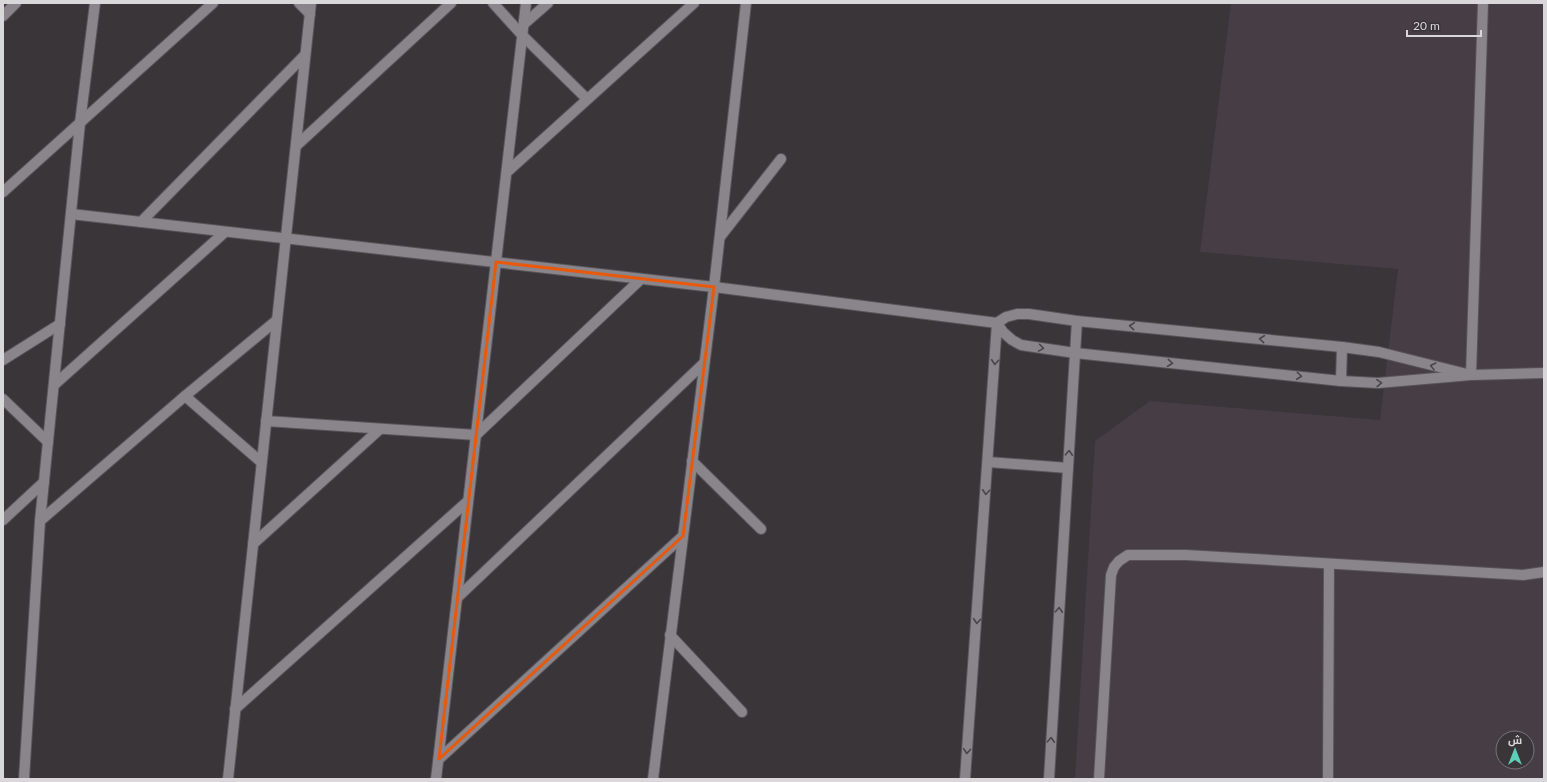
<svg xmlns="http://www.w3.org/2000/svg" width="1547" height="782" viewBox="0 0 1547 782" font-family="Lato,Cairo,sans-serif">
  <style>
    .built { fill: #463d45; fill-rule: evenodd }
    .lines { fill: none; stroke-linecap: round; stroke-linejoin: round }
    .minor-casing { stroke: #585458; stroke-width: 12 }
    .minor { stroke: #8a858a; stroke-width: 10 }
    .oneway { stroke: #494549 }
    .marked { fill: none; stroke: #e8590c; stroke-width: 3; stroke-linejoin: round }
  </style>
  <rect width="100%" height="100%" fill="#393539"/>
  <!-- built -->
  <path class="built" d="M1231 3H1544V779H1075L1095 441 1150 401 1380 420 1398 269 1200 252ZM1503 738H1527V762H1503Z"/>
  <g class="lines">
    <defs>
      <g id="minor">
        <polyline points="299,3 310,14"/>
        <polyline points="493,3 522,35 587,99"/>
        <polyline points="3,16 16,3"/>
        <polyline points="524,24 548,3"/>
        <polyline points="296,146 451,3"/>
        <polyline points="507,172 694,3"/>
        <polyline points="3,192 213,3"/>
        <polyline points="71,214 714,287 997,323 1006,317 1017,314 1029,314 1077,321 1342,347 1379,352 1471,375"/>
        <polyline points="141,222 305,55"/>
        <polyline points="720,237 781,159"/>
        <polyline points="997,323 1003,332 1012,340 1021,345 1075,353 1341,381 1378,383 1471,375 1544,373"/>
        <polyline points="3,360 60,324"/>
        <polyline points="1471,375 1483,3"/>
        <polyline points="1341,381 1342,347"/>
        <polyline points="54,385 225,232"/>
        <polyline points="185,396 261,462"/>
        <polyline points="3,399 48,442"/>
        <polyline points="266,421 476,435 641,279"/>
        <polyline points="692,461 761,529"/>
        <polyline points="988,462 1068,468"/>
        <polyline points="3,520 44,482"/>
        <polyline points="40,521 185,396 277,320"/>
        <polyline points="253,544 380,429"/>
        <polyline points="457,598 704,363"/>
        <polyline points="670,635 742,712"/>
        <polyline points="235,709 468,501"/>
        <polyline points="439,759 683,536"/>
        <polyline points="24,779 40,521 80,123 95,3"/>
        <polyline points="228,779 311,3"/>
        <polyline points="436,779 526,3"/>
        <polyline points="653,779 714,287 746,3"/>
        <polyline points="965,779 997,323"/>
        <polyline points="1049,779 1077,321"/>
        <polyline points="1099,779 1111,575 1114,567 1119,561 1128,555 1186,555 1523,575 1544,572"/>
        <polyline points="1328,779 1329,565"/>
      </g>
    </defs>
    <!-- minor casing -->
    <use href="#minor" class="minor-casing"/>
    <!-- minor -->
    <use href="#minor" class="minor"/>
  </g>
  <!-- one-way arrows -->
  <defs><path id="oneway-chevron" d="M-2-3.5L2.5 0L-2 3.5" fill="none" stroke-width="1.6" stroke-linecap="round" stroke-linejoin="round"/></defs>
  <g class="oneway">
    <use href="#oneway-chevron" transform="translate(1132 326) rotate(-174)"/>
    <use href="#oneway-chevron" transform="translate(1262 339) rotate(-174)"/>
    <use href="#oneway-chevron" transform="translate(1041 348) rotate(9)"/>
    <use href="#oneway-chevron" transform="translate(995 362) rotate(94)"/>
    <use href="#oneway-chevron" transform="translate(1170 363) rotate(6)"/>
    <use href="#oneway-chevron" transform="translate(1433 366) rotate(-166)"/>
    <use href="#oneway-chevron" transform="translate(1299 376) rotate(6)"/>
    <use href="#oneway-chevron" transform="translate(1379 383) rotate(-2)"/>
    <use href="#oneway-chevron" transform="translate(1069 453) rotate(-87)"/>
    <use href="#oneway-chevron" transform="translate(986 492) rotate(94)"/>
    <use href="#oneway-chevron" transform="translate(1059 610) rotate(-87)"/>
    <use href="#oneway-chevron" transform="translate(977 621) rotate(94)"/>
    <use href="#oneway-chevron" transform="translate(1051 740) rotate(-87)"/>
    <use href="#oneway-chevron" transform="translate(967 751) rotate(94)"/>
  </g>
  <!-- marked area -->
  <path class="marked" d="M496 262 714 287 683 536 439 759Z"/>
  <!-- border -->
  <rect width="1547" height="782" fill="none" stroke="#dad7da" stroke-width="8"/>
  <!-- north arrow -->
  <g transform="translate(1515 750)"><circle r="19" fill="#393539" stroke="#797679"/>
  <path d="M0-3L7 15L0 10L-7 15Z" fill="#5eceb7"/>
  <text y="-6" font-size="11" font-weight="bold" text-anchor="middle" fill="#dad7da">ش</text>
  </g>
  <!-- scale -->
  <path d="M1407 30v6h74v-6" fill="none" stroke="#dad7da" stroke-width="2"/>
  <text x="1413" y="30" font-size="12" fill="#dad7da" stroke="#393539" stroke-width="3" paint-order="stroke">20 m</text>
</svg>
